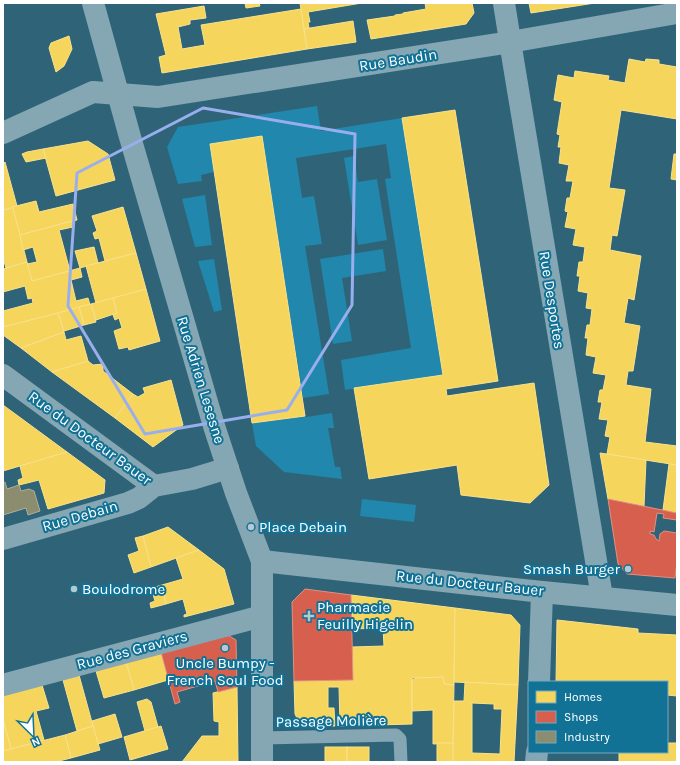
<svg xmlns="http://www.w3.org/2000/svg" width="680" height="765" viewBox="0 0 680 765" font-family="Karla,sans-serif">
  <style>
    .green { fill: #2187ac }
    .homes { fill: #f6d55c; stroke: #f9e28d; fill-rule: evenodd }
    .shops { fill: #d6604d; stroke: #e29082 }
    .industry { fill: #8c8c6e; stroke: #aeae9a }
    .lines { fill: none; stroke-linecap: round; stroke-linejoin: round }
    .service { stroke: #85a7b4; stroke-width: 13 }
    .minor { stroke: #85a7b4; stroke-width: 22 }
    .marked { fill: none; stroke: #99afed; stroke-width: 3; stroke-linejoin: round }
    .poi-dot { fill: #b6c9d0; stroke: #117296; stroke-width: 1.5 }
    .labels { text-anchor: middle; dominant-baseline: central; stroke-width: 4; stroke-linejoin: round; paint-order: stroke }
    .street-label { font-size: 15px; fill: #fff; stroke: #117296 }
    .poi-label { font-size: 15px; fill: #fff; stroke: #117296; text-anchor: start }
  </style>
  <rect width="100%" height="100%" fill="#2f6478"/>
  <!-- green -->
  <g class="green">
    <polygon points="317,106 321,131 402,118 443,375 345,390 341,360 411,348 385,179 391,178 386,144 296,158 302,198 314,196 322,244 305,246 329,394 303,398 262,136 210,144 214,172 201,175 202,181 178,184 167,147 178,127"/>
    <polygon points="354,156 358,182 377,179 387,240 358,245 344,158"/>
    <polygon points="205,195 212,245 195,247 182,199"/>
    <polygon points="383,249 386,271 342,278 352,341 333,344 320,259"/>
    <polygon points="214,259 222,310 214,312 198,261"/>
    <polygon points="332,413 334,428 328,428 335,467 340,467 342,479 284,472 256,446 252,423 305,416 306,417"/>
    <polygon points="362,499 416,505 414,522 360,516"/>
  </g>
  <!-- homes -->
  <g class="homes">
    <polygon points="245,3 259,3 260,6 246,8"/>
    <polygon points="300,3 362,3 308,12 310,22 308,22 309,28 304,29"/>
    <polygon points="425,3 472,3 474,13 466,24 371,39 367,20 395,16 395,15 403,14 403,13 426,9"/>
    <polygon points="529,3 595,3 531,13"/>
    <polygon points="204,6 206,18 190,20 190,24 178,27 182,49 205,45 201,25 301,9 307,49 162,73 159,57 166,55 156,14"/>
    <polygon points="353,21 356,42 307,49 304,29"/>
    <polygon points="69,36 72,49 64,66 56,72 49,48 51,43"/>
    <polygon points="629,59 645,62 646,59 659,60 659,64 677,67 677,119 621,110 609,188 625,190 617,236 612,235 610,250 641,256 634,300 628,298 624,323 640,326 633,371 628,371 626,385 651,389 645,442 677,446 677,465 607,454 610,437 605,436 608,420 599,419 602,402 598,402 600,390 603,390 606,375 593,373 596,357 586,355 588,338 585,338 587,325 590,325 592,309 586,308 588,293 578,291 580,276 577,276 579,262 583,262 585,247 573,245 576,229 565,227 568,212 565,211 567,198 570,198 573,181 566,181 569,165 559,163 561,147 558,147 560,135 557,134 562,102 554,100 558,75 574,78 575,71 609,76 608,80 625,83"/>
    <polygon points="455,110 498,381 446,389 447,396 534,383 549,485 530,503 461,495 457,465 369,479 354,388 443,375 402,118"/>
    <polygon points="262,136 305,416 252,423 210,144"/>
    <polygon points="88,141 108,154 115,180 56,196 43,149"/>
    <polygon points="43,149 46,158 26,162 22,154 27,152"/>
    <polygon points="674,154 677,154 677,180 671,179"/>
    <polygon points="5,162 17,206 3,210 3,164"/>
    <polygon points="36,201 39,212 73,204 77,220 20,235 12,207"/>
    <polygon points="123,207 136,253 105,261 99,238 95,239 93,233 97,231 92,216"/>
    <polygon points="13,208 27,262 6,268 3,258 3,210"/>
    <polygon points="72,221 73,227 59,230 70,271 32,281 27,264 37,262 33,247 23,250 20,235"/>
    <polygon points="94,247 98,263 80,268 75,251"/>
    <polygon points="136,253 146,289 96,303 86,266"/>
    <polygon points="27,262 32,281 80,268 82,277 71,280 76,301 88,298 90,305 3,327 3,311 33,303 32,298 28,299 25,286 3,292 3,269"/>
    <polygon points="146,289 160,341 129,350 128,347 119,349 114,331 122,328 119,318 115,320 113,315 117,313 113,298"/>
    <polygon points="113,298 117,313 96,320 91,304"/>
    <polygon points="91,304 96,322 84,325 79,307"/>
    <polygon points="79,307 84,325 64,331 58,313"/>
    <polygon points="58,313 64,332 21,348 3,335 3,327"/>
    <polygon points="64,332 66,340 81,336 88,361 52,372 21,348"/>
    <polygon points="88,361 93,365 103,364 103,371 133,394 115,418 52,372"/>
    <polygon points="171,380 183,425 153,447 115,418 133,394 138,397 145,393 143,388"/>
    <polygon points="3,405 67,452 3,471"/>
    <polygon points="67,452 105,480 104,493 48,509 39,480 19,485 18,480 23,478 20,466"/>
    <polygon points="600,453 646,460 644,506 608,499"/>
    <polygon points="669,464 677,465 677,513 663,510"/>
    <polygon points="168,527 199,550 151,567 143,536"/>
    <polygon points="143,536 151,567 134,573 128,555 139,551 135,538"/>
    <polygon points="199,550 224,569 234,604 184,617 184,615 187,614 183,599 166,604 162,585 183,579 176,558"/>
    <polygon points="162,585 166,604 151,608 150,603 155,601 151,588"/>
    <polygon points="351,595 455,608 454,685 444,684 443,677 412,678 412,724 340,726 339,687 328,687 328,708 334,708 335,726 301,726 295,714 294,681 353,680 352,647 384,646 383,628 351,629"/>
    <polygon points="455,608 511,615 520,625 518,685 454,682"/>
    <polygon points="557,620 638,629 638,633 677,635 677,696 667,695 667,682 556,682"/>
    <polygon points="161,652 168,680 134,690 126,662"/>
    <polygon points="126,662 134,690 104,698 96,671"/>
    <polygon points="79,675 93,726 77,731 63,680"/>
    <polygon points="443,677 444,684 454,685 453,743 433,744 433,710 412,711 412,680 416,678"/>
    <path d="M465 682 518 685 514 762H453L454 701H464ZM472 703 494 704V709H502L500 754 472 753Z"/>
    <polygon points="42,685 49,708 36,711 44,740 11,749 3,719 3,696"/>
    <polygon points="237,687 238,762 182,762 202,736 219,736 219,722 214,721 213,693"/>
    <polygon points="147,699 151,702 158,727 145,731 137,702"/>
    <polygon points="115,714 122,737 98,744 92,721"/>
    <polygon points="3,719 11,749 3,751"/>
    <polygon points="93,726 100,750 71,758 65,735"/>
    <polygon points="161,726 168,749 130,760 124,737"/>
    <polygon points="65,735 71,758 55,762 3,762 3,751"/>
    <rect x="437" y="743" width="16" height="19"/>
    <polygon points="667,743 677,743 677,762 619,762 619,752 667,752"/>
    <rect x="325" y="747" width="22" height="15"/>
    <rect x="347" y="747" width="22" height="15"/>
  </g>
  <!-- shops -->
  <g class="shops">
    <polygon points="608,499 677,513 677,520 663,518 664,514 657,513 654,532 650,531 650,534 654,535 656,539 659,541 660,534 664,531 677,533 677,562 675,578 627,574 618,564"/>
    <polygon points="305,589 351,595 353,680 294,681 292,602"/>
    <polygon points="226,634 236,640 237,687 218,692 215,681 177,692 180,702 175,704 161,652"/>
  </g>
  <!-- industry -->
  <polygon class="industry" points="5,482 7,489 19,485 21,491 29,489 34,491 40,511 28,515 26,508 3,515 3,483"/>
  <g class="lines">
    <!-- service -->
    <polyline class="service" points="263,738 396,735 400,739 401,762"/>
    <!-- minor -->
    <g class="minor">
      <polyline points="93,3 130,137 214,426 236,493 262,561 262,762"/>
      <polyline points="504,3 514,66 602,597"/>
      <polyline points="3,133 93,92 158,97 510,42 677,13"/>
      <polyline points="3,375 154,486"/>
      <polyline points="3,539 128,503 139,498 154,486 192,479 228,468"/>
      <polyline points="262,561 542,592 677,605"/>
      <polyline points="539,682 542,592"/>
      <polyline points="3,685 262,616"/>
      <polyline points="536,762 537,752"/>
    </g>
  </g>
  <!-- marked area -->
  <path class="marked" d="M203 108 355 134 352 305 287 410 145 434 68 306 77 173Z"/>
  <!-- markers -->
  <g class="poi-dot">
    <circle cx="251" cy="527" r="4"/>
    <circle cx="628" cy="569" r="4"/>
    <circle cx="74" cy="589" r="4"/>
    <path d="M307 610h4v4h4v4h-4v4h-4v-4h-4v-4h4z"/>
    <circle cx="225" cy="648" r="4"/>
  </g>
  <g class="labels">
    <!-- street labels -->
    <g class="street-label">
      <text transform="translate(398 60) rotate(-9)">Rue Baudin</text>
      <text transform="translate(552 300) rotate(81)">Rue Desportes</text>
      <text transform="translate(201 380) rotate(73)">Rue Adrien Lesesne</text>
      <text transform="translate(90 438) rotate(36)">Rue du Docteur Bauer</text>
      <text transform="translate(80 516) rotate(-16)">Rue Debain</text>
      <text transform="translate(470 583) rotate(6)">Rue du Docteur Bauer</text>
      <text transform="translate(132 650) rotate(-15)">Rue des Graviers</text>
      <text transform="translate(331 721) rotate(-1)">Passage Molière</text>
    </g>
    <!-- poi labels -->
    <g class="poi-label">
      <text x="259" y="527">Place Debain</text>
      <text x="620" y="569" text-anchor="end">Smash Burger</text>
      <text x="82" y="589">Boulodrome</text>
      <text x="317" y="607">Pharmacie<tspan x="317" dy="17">Feuilly Higelin</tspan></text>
      <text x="225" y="663" text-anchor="middle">Uncle Bumpy -<tspan x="225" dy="17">French Soul Food</tspan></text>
    </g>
  </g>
  <!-- border -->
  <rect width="680" height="765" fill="none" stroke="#ffffff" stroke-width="8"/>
  <!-- legend -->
  <rect x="528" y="681" width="140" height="72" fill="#117296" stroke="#70aac0"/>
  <rect x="536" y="691" width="20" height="12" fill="#f6d55c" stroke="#70aac0"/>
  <text x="564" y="701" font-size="12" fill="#ffffff">Homes</text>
  <rect x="536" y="711" width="20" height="12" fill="#d6604d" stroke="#70aac0"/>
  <text x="564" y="721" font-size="12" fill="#ffffff">Shops</text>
  <rect x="536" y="731" width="20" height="12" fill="#8c8c6e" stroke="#70aac0"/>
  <text x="564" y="741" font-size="12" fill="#ffffff">Industry</text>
  <!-- north arrow -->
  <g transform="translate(32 733) rotate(156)" stroke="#117296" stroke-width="3" paint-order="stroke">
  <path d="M0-3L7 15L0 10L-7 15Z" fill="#ffffff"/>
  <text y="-6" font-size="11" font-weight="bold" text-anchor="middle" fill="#ffffff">N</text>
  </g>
</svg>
